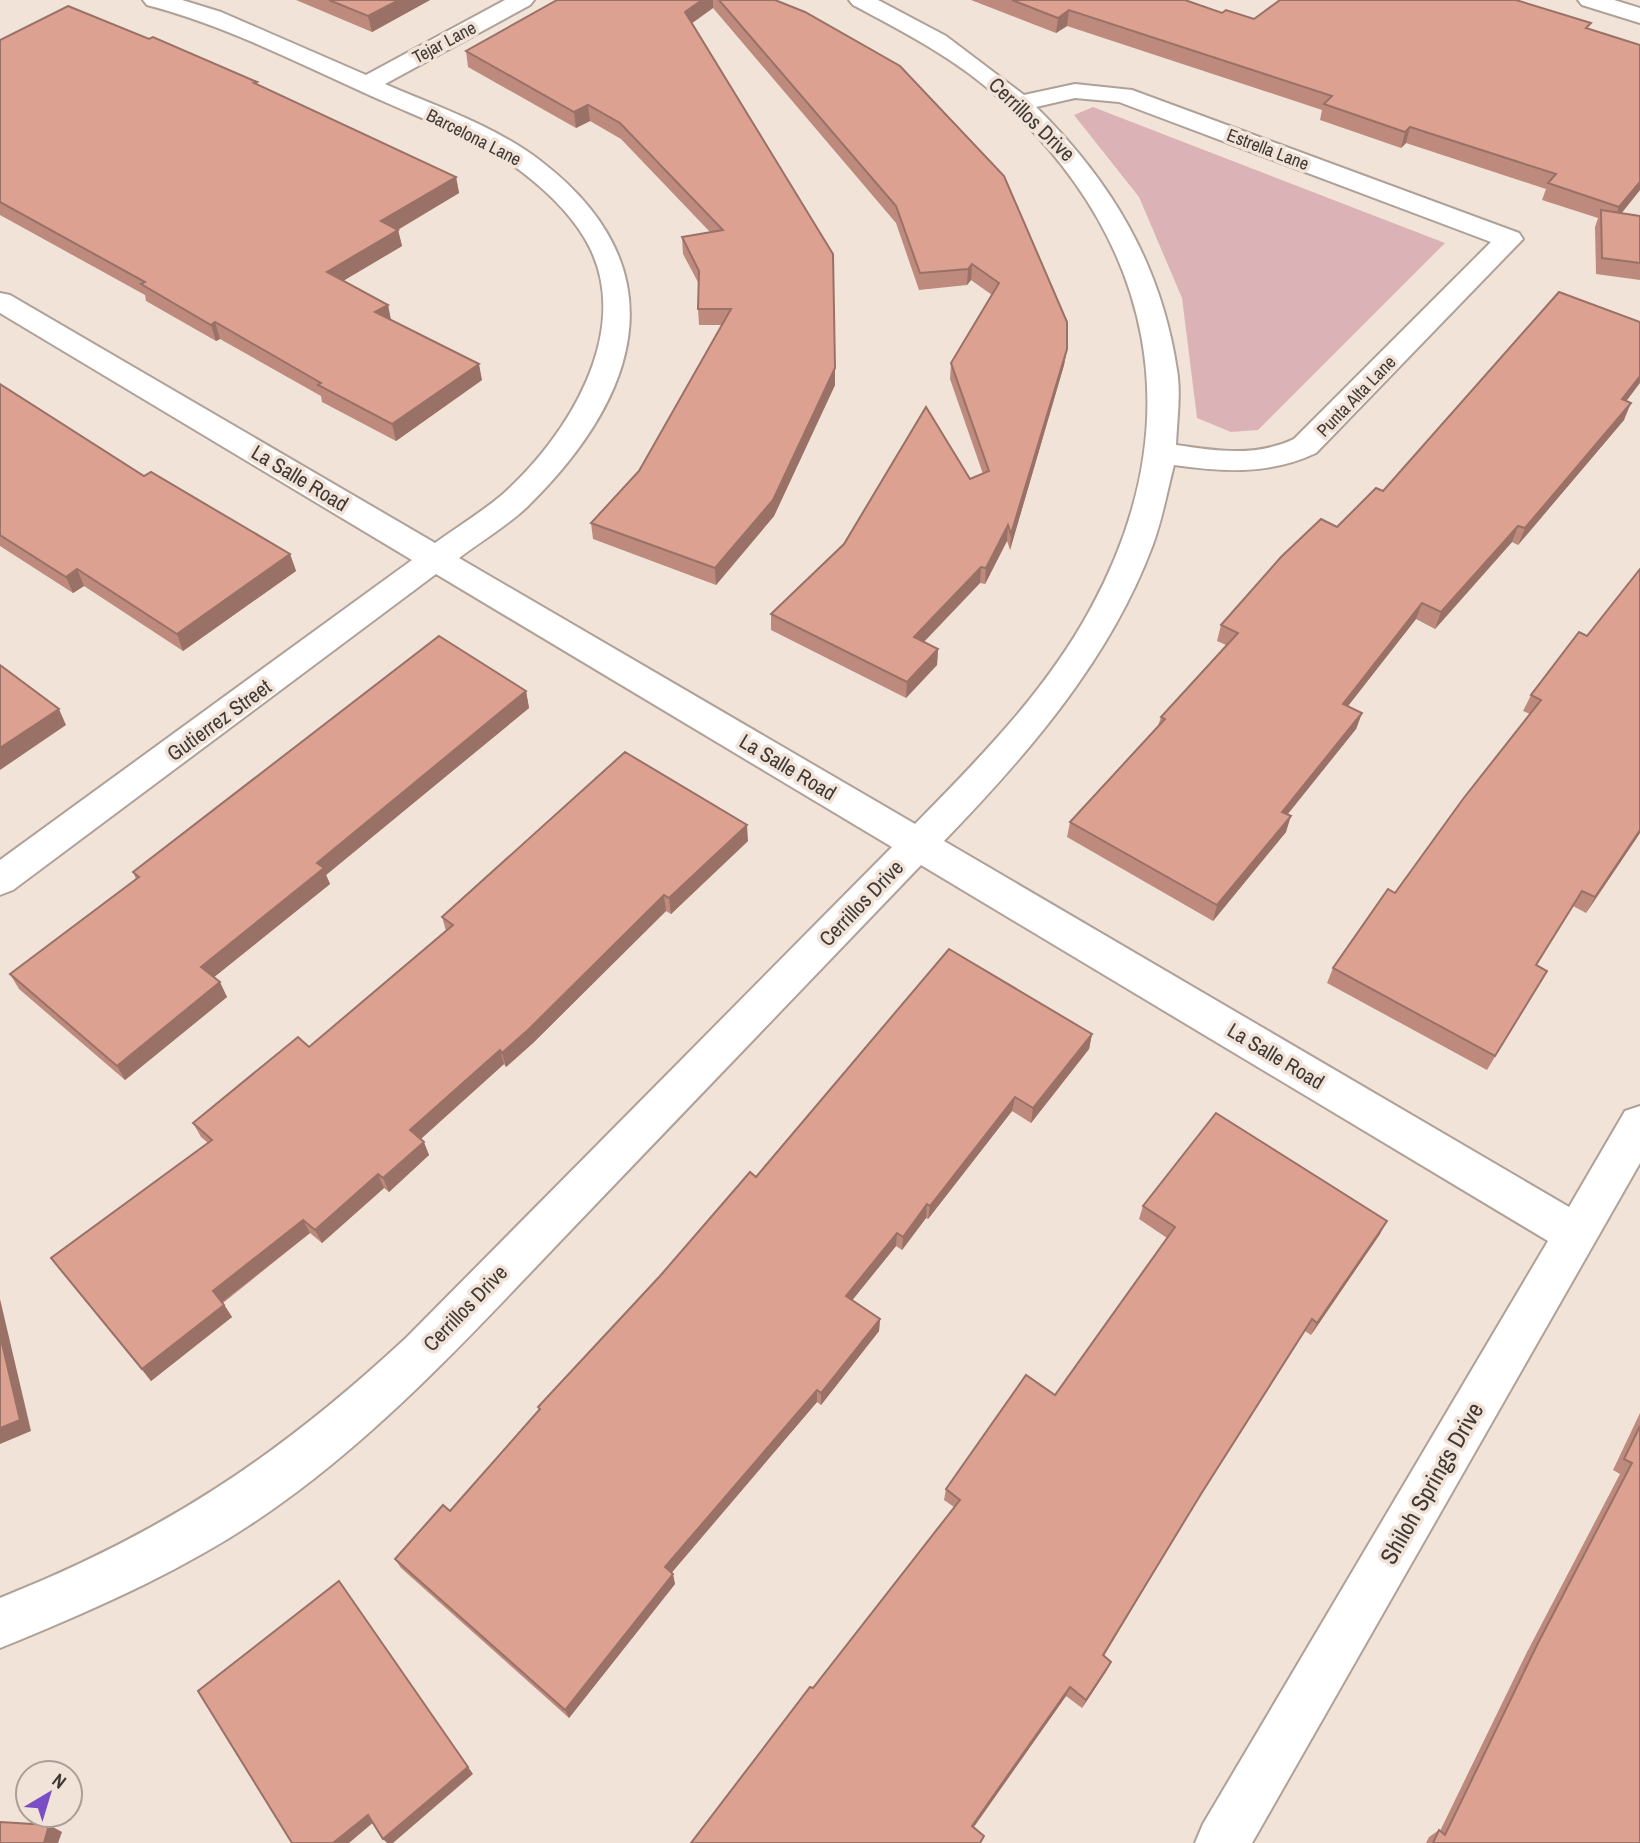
<svg xmlns="http://www.w3.org/2000/svg" width="1640" height="1843" viewBox="0 0 1640 1843" font-family="'Archivo Narrow',sans-serif">
  <style>
    .green { fill: #dbb3b7 }
    .lines { fill: none; stroke-linecap: round; stroke-linejoin: round }
    .street-casing { stroke: #afa197; stroke-width: 4 }
    .street { fill: #fff; fill-rule: evenodd }
    .wall { fill: #bd8a7d }
    .shaded-wall { fill: #9a7166 }
    .building { fill: #dca191; stroke: #9a7166; stroke-width: 2 }
    .labels { text-anchor: middle; dominant-baseline: central; stroke-width: 7; stroke-linejoin: round; paint-order: stroke }
    .far-street-label { font-size: 18px; fill: #403a36; stroke: #f2e3d8 }
    .street-label { font-size: 21px; fill: #403a36; stroke: #f2e3d8 }
    .near-street-label { font-size: 24px; fill: #403a36; stroke: #f2e3d8 }
  </style>
  <rect width="100%" height="100%" fill="#f2e3d8"/>
  <!-- green -->
  <polygon class="green" points="1093,107 1445,243 1258,430 1231,432 1197,418 1182,298 1139,197 1074,115"/>
  <g class="lines">
    <defs>
      <g id="street">
        <path d="M143 0H182L221 12 366 75 505 0H534L530 5 385 84C438 107 496 126 542 162 681 270 639 397 527 507 507 526 481 541 459 558L915 824C980 758 1047 690 1091 608 1192 422 1155 240 999 98 956 59 904 32 853 5L849 0H878L946 36 1024 95 1075 84 1132 90 1519 233 1523 239 1316 453C1269 475 1224 472 1174 465 1167 492 1162 521 1152 547 1109 661 1027 755 944 841L1569 1207 1625 1111 1640 1106V1163L1252 1843H1195L1203 1824 1548 1241 921 865C805 986 689 1107 573 1228 481 1324 391 1424 283 1502 197 1565 98 1608 0 1648V1598C163 1533 278 1457 406 1338L892 847 436 574 13 890 0 895V860L412 560 0 313V293L10 295 435 543C457 527 482 512 503 494 567 437 633 332 589 246 574 217 548 192 522 172 476 137 419 118 367 94 294 61 224 25 147 5ZM1075 98 1119 102 1491 242 1294 439C1256 457 1217 451 1176 445 1177 421 1181 394 1177 370 1161 264 1112 182 1036 107Z"/>
        <polygon points="1578,0 1614,0 1640,8 1640,23 1582,5"/>
      </g>
    </defs>
    <!-- street casing -->
    <use href="#street" class="street-casing"/>
    <!-- street -->
    <use href="#street" class="street"/>
  </g>
  <!-- wall -->
  <g class="wall">
    <polygon points="296,0 430,0 372,32"/>
    <polygon points="557,0 775,0 1067,349 1064,365 1010,550 1007,541 985,584 980,583 924,642 938,649 937,665 906,698 771,630 771,614 970,479 983,474 950,379 951,363 992,295 971,280 967,285 919,290 896,223 713,8 691,24 835,385 774,516 716,585 593,539 591,523 639,471 722,325 699,325 698,309 699,284 683,254 682,237 710,232 621,139 590,121 576,128 468,67 466,51"/>
    <polygon points="971,0 1185,0 1222,13 1254,19 1589,29 1640,190 1621,213 1640,216 1640,280 1596,274 1595,227 1598,218 1542,200 1546,189 1406,143 1401,148 1320,120 1322,110 1067,26 1056,33"/>
    <polygon points="0,40 257,85 456,177 459,193 398,230 402,246 343,281 388,305 391,320 482,380 396,441 322,402 321,396 220,339 216,341 146,301 145,295 0,215"/>
    <polygon points="0,384 144,476 290,554 296,571 183,651 84,586 73,593 0,546"/>
    <polygon points="1626,401 1624,420 1518,545 1512,542 1435,629 1416,619 1348,706 1362,713 1356,729 1288,814 1286,832 1213,921 1067,837 1070,822 1158,726 1161,717 1226,645 1217,641 1221,625 1337,527 1383,491"/>
    <polygon points="1579,632 1640,833 1586,913 1573,906 1536,965 1547,971 1487,1070 1327,983 1333,968 1395,893 1530,714 1523,711 1531,695"/>
    <polygon points="526,691 529,708 326,875 330,884 214,977 227,997 125,1080 19,989 10,974 136,879 133,872"/>
    <polygon points="748,841 671,914 666,911 533,1043 506,1067 504,1064 421,1139 429,1155 389,1192 384,1188 322,1243 310,1233 223,1303 232,1317 151,1381 51,1258 208,1143 201,1137 193,1123 309,1047 446,931 442,917"/>
    <polygon points="1092,1034 1089,1049 1031,1123 1012,1111 928,1219 926,1218 902,1250 896,1246 852,1300 880,1319 879,1331 821,1405 817,1402 672,1572 675,1584 569,1718 401,1568 395,1559 450,1511 539,1410 538,1407 756,1177"/>
    <polygon points="1143,1206 1380,1234 1311,1335 1305,1331 1195,1504 1104,1656 1111,1662 1107,1670 1082,1708 1066,1696 974,1827 813,1688 954,1507 944,1500 946,1489 1055,1395 1167,1238 1139,1219"/>
    <polygon points="1640,1413 1640,1843 1426,1843 1429,1837 1439,1830 1440,1831 1527,1652 1620,1474 1613,1470"/>
  </g>
  <!-- shaded-wall -->
  <g class="shaded-wall">
    <polygon points="399,0 430,0 372,32 368,16"/>
    <polygon points="702,0 713,0 713,8 685,28 685,12"/>
    <polygon points="1069,10 1067,26 1056,33 1058,18"/>
    <polygon points="588,105 590,121 576,128 574,112"/>
    <polygon points="1410,127 1406,143 1401,148 1405,132"/>
    <polygon points="456,177 459,193 385,237 381,221"/>
    <polygon points="1640,182 1640,190 1613,224 1619,207"/>
    <polygon points="398,230 402,246 331,288 327,272"/>
    <polygon points="972,264 971,280 967,285 968,269"/>
    <polygon points="388,305 391,321 375,312"/>
    <polygon points="215,322 220,339 216,341 211,325"/>
    <polygon points="1067,349 1064,365 1010,550 1011,534"/>
    <polygon points="479,364 482,380 396,441 392,424"/>
    <polygon points="835,368 835,385 774,516 716,585 715,568"/>
    <polygon points="1640,376 1640,383 1615,416 1622,399"/>
    <polygon points="1631,403 1624,420 1518,545 1525,528"/>
    <polygon points="1008,525 1007,541 985,584 986,568"/>
    <polygon points="1518,526 1512,542 1435,629 1441,612"/>
    <polygon points="290,554 296,571 183,651 177,634"/>
    <polygon points="981,567 980,583 913,653 914,637"/>
    <polygon points="77,569 84,586 73,593 66,577"/>
    <polygon points="1422,603 1416,619 1337,720 1343,704"/>
    <polygon points="938,649 937,665 906,698 907,682"/>
    <polygon points="526,691 529,708 326,875 330,884 208,982 201,967 317,863"/>
    <polygon points="59,709 66,725 0,770 0,748"/>
    <polygon points="1362,713 1356,729 1277,827 1282,812"/>
    <polygon points="1291,816 1286,832 1213,921 1217,905"/>
    <polygon points="747,825 748,841 671,914 669,898"/>
    <polygon points="1640,830 1640,833 1586,913 1595,897"/>
    <polygon points="664,895 666,911 533,1043 506,1067 502,1053"/>
    <polygon points="220,982 227,997 125,1080 117,1066"/>
    <polygon points="1092,1034 1089,1049 1031,1123 1033,1108"/>
    <polygon points="500,1050 504,1064 415,1144 410,1130"/>
    <polygon points="1015,1097 1012,1111 928,1219 930,1206"/>
    <polygon points="424,1142 429,1155 389,1192 383,1178"/>
    <polygon points="378,1174 384,1188 322,1243 315,1230"/>
    <polygon points="927,1204 926,1218 902,1250 903,1237"/>
    <polygon points="303,1220 310,1233 221,1303 213,1291"/>
    <polygon points="1387,1221 1380,1234 1311,1335 1317,1323"/>
    <polygon points="897,1233 896,1246 846,1308 846,1296"/>
    <polygon points="0,1299 31,1431 0,1444"/>
    <polygon points="224,1305 232,1317 151,1381 142,1369"/>
    <polygon points="880,1319 879,1331 821,1405 821,1393"/>
    <polygon points="1312,1319 1305,1331 1195,1504 1099,1664 1201,1494"/>
    <polygon points="817,1390 817,1402 668,1577 665,1567"/>
    <polygon points="673,1574 675,1584 569,1718 565,1710"/>
    <polygon points="339,1581 473,1774 393,1843 387,1843 383,1839"/>
    <polygon points="1111,1662 1107,1670 1082,1708 1086,1700"/>
    <polygon points="1070,1687 1066,1696 970,1832 972,1826"/>
    <polygon points="368,1815 375,1821 349,1843 333,1843"/>
    <polygon points="49,1825 62,1832 58,1843 44,1843"/>
  </g>
  <!-- building -->
  <g class="building">
    <polygon points="329,0 399,0 368,16"/>
    <polygon points="557,0 702,0 685,12 833,254 835,368 773,500 715,568 591,523 639,471 731,309 698,309 699,271 682,237 723,230 620,123 588,105 574,112 466,51"/>
    <polygon points="719,0 775,0 805,12 900,66 1004,176 1067,322 1067,349 1011,534 1008,525 986,568 981,567 914,637 938,649 907,682 771,614 844,544 926,407 970,479 989,471 951,363 999,283 972,264 968,269 920,273 896,206"/>
    <polygon points="1012,0 1185,0 1222,13 1226,10 1254,19 1280,0 1516,0 1591,23 1586,28 1640,45 1640,182 1619,207 1548,183 1556,174 1410,127 1405,132 1324,104 1332,96 1069,10 1058,18"/>
    <polygon points="68,6 149,39 153,37 257,82 254,83 456,177 381,221 398,230 327,272 388,305 375,312 479,364 392,424 318,385 321,383 215,322 211,325 141,284 145,282 0,202 0,40"/>
    <polygon points="1601,210 1640,216 1640,263 1602,258"/>
    <polygon points="1559,292 1640,322 1640,376 1622,399 1631,403 1525,528 1518,526 1441,612 1422,603 1343,704 1362,713 1282,812 1291,816 1217,905 1070,822 1165,719 1161,717 1238,633 1221,625 1281,557 1321,519 1337,527 1376,488 1383,491"/>
    <polygon points="0,384 144,476 151,472 290,554 177,634 77,569 66,577 0,535"/>
    <polygon points="1640,569 1640,830 1595,897 1582,891 1536,965 1547,971 1495,1056 1333,968 1388,889 1395,893 1463,799 1541,700 1531,695 1579,632 1587,636"/>
    <polygon points="439,636 526,691 317,863 324,868 201,967 220,982 117,1066 10,974 139,877 133,872"/>
    <polygon points="0,665 59,709 0,748"/>
    <polygon points="625,752 747,825 669,898 664,895 529,1029 502,1053 500,1050 410,1130 424,1142 383,1178 378,1174 315,1230 303,1220 213,1291 224,1305 142,1369 51,1258 212,1140 193,1123 298,1037 309,1047 453,925 442,917"/>
    <polygon points="949,949 1092,1034 1033,1108 1015,1097 930,1206 927,1204 903,1237 897,1233 846,1296 880,1319 821,1393 817,1390 665,1567 673,1574 565,1710 395,1559 443,1505 450,1511 540,1409 538,1407 660,1276 750,1172 756,1177"/>
    <polygon points="1216,1113 1387,1221 1317,1323 1312,1319 1201,1494 1103,1655 1111,1662 1086,1700 1070,1687 972,1826 984,1836 980,1843 691,1843 810,1687 813,1688 960,1500 946,1489 1026,1375 1055,1395 1175,1227 1143,1206"/>
    <polygon points="0,1335 20,1420 0,1428"/>
    <polygon points="1640,1426 1640,1843 1433,1843 1439,1830 1445,1835 1538,1643 1632,1463 1624,1459"/>
    <polygon points="339,1581 468,1767 383,1839 368,1815 333,1843 292,1843 198,1691"/>
    <polygon points="0,1822 49,1825 44,1843 0,1843"/>
  </g>
  <g class="labels">
    <!-- far-street labels -->
    <g class="far-street-label">
      <text transform="translate(444 42) rotate(-28)">Tejar Lane</text>
      <text transform="translate(474 137) rotate(27)">Barcelona Lane</text>
      <text transform="translate(1268 149) rotate(21)">Estrella Lane</text>
      <text transform="translate(1356 396) rotate(-46)">Punta Alta Lane</text>
    </g>
    <!-- street labels -->
    <g class="street-label">
      <text transform="translate(1032 119) rotate(44)">Cerrillos Drive</text>
      <text transform="translate(300 478) rotate(31)">La Salle Road</text>
      <text transform="translate(219 720) rotate(-36)">Gutierrez Street</text>
      <text transform="translate(788 767) rotate(31)">La Salle Road</text>
      <text transform="translate(861 903) rotate(-46)">Cerrillos Drive</text>
      <text transform="translate(1276 1056) rotate(31)">La Salle Road</text>
      <text transform="translate(465 1308) rotate(-46)">Cerrillos Drive</text>
    </g>
    <!-- near-street labels -->
    <g class="near-street-label">
      <text transform="translate(1431 1483) rotate(-60)">Shiloh Springs Drive</text>
    </g>
  </g>
  <!-- north arrow -->
  <g transform="translate(49 1794) rotate(38)"><circle r="33" fill="#f2e3d8" stroke="#ab9f97" stroke-width="2"/>
  <path d="M0-5L12 26L0 18L-12 26Z" fill="#7c4ec6"/>
  <text y="-10" font-size="19" font-weight="bold" text-anchor="middle" fill="#403a36">N</text>
  </g>
</svg>
